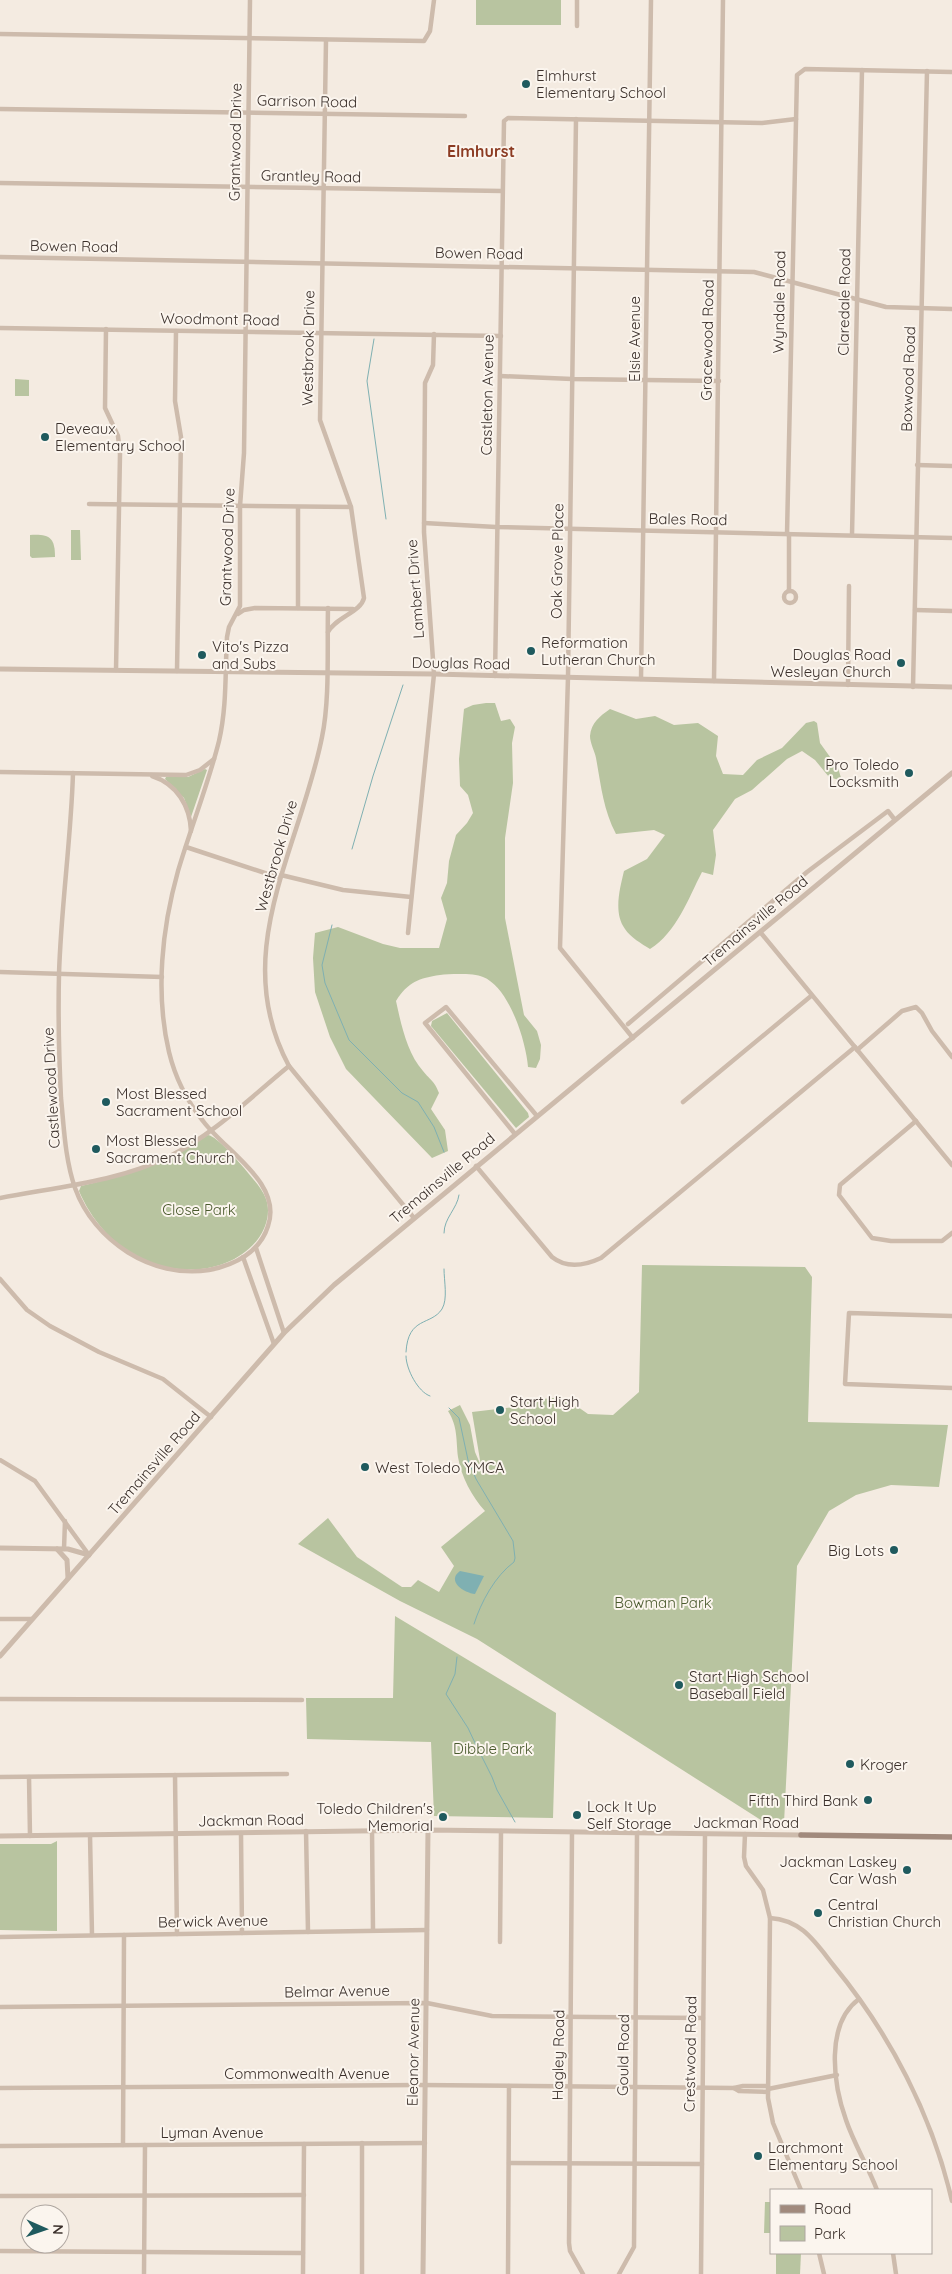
<svg xmlns="http://www.w3.org/2000/svg" width="952" height="2274" viewBox="0 0 952 2274" font-family="Quicksand,sans-serif">
  <style>
    .green { fill: #b8c4a0 }
    .water { fill: #7fb0b2 }
    .lines { fill: none; stroke-linecap: round; stroke-linejoin: round }
    .stream { stroke: #7fb0b2; stroke-width: 1 }
    .minor { stroke: #cdbbac; stroke-width: 4.5 }
    .tertiary { stroke: #cdbbac; stroke-width: 5 }
    .secondary { stroke: #a18a7d; stroke-width: 5.5 }
    .poi-dot { fill: #1f5a5e; stroke: #fbf5ee; stroke-width: 2 }
    .labels { text-anchor: middle; dominant-baseline: central; stroke-width: 4; stroke-linejoin: round; paint-order: stroke }
    .poi-label { font-size: 15px; fill: #3b302b; stroke: #fbf5ee; text-anchor: start }
    .street-label { font-size: 15px; fill: #3b302b; stroke: #fbf5ee }
    .park-label { font-size: 15px; fill: #4a5a2e; stroke: #fbf5ee }
    .neighbourhood-label { font-size: 16px; font-weight: bold; fill: #8c3b22; stroke: #fbf5ee }
  </style>
  <rect width="100%" height="100%" fill="#f4ebe1"/>
  <!-- green -->
  <g class="green">
    <rect x="476" y="0" width="85" height="25"/>
    <polygon points="15,379 29,380 29,396 15,396"/>
    <polygon points="71,530 80,530 81,560 71,560"/>
    <path d="M30 535C49 534 55 537 55 557L32 558 30 556Z"/>
    <path d="M486 703H495L501 721 510 719 515 727 512 743 513 783 505 838V918L524 1015 537 1031 541 1045 540 1059 536 1068 528 1067C526 1041 509 987 483 977 474 973 450 974 440 975 419 978 408 982 396 1001 401 1024 407 1053 423 1071 431 1081 434 1080 439 1093L431 1109 445 1130 448 1151 432 1158 346 1069 330 1037 315 992 313 958 315 933 338 927 383 944 400 948H439L447 919 441 898 447 883 449 861 456 835 467 823 473 813 468 795 460 786 459 759 464 709 473 705Z"/>
    <path d="M610 709 636 719 655 716 674 725 698 723 718 736 716 756 723 774 743 775 757 760 782 748 806 723 814 721 817 723 820 743 838 768 842 781 829 777 815 760 802 751 787 759 752 790 735 799 713 830 716 855 713 875 702 872C688 899 677 932 650 949 642 944 630 937 625 929 613 913 620 888 624 871L647 859 665 835 654 830 616 834C603 809 601 785 596 758 595 752 590 743 590 736 591 723 600 716 610 709Z"/>
    <polygon points="205,769 207,770 191,817 184,798 165,779 166,777 188,777"/>
    <polygon points="447,1013 528,1113 529,1117 516,1128 431,1026 432,1021"/>
    <path d="M208 1135C218 1137 237 1160 244 1168 252 1178 262 1188 266 1199 271 1213 266 1228 258 1239 231 1274 177 1277 139 1258 112 1244 91 1219 79 1191L81 1186C132 1174 163 1163 208 1135Z"/>
    <path d="M642 1265 805 1267 812 1277 808 1422 948 1425 939 1487 891 1485 856 1495 829 1511 797 1566 784 1823 764 1822 477 1639 400 1601 298 1544 328 1518 357 1557 402 1587H411L418 1580 439 1592 454 1566 441 1547 485 1511C472 1497 461 1476 458 1457 456 1440 458 1427 448 1411L460 1405 470 1425 475 1452 481 1466 472 1412 514 1407 530 1400 554 1398 578 1407 588 1414 613 1415 639 1392Z"/>
    <polygon points="395,1616 556,1713 553,1818 434,1816 431,1742 307,1739 306,1698 393,1698"/>
    <polygon points="57,1841 57,1931 0,1930 0,1844 51,1844"/>
    <polygon points="765,2202 771,2202 771,2233 764,2233"/>
    <polygon points="776,2253 801,2253 800,2274 776,2274"/>
  </g>
  <!-- water -->
  <path class="water" d="M460 1571 484 1576 475 1594C464 1593 446 1581 460 1571Z"/>
  <g class="lines">
    <!-- stream -->
    <g class="stream">
      <polyline points="374,339 367,381 386,519"/>
      <polyline points="352,849 373,776 403,685"/>
      <polyline points="332,925 322,965 325,983 349,1040 402,1093 418,1102 434,1127 444,1152"/>
      <path d="M444 1233C444 1218 457 1209 459 1195"/>
      <path d="M406 1352C408 1316 431 1326 442 1309 448 1299 444 1281 444 1269"/>
      <path d="M406 1356C406 1369 418 1392 430 1396"/>
      <path d="M449 1408 459 1418 468 1460 476 1479 513 1541 515 1558 514 1562C495 1576 481 1602 474 1624"/>
      <polyline points="457,1657 455,1674 446,1694 468,1728 476,1745"/>
      <polyline points="479,1751 492,1777 497,1790 515,1822"/>
    </g>
    <!-- minor -->
    <g class="minor">
      <polyline points="577,0 577,26"/>
      <polyline points="0,34 424,41 430,31 434,0"/>
      <path d="M326 40 320 420 351 507 364 598C361 612 336 617 328 632"/>
      <polyline points="0,109 465,116"/>
      <polyline points="576,119 568,677 560,948 633,1038"/>
      <polyline points="0,183 502,191"/>
      <polyline points="0,257 754,272 886,307 952,309"/>
      <polyline points="0,328 501,336"/>
      <polyline points="106,329 105,408 118,436 120,454 116,670"/>
      <polyline points="176,331 175,401 181,437 177,671"/>
      <polyline points="500,376 572,379 719,381"/>
      <polyline points="917,465 952,466"/>
      <polyline points="89,504 351,507"/>
      <polyline points="424,523 496,527 952,538"/>
      <polyline points="787,534 797,75 805,69 952,72"/>
      <polyline points="789,534 789,591"/>
      <polyline points="852,535 862,70"/>
      <circle cx="790" cy="597" r="6"/>
      <polyline points="298,608 298,508"/>
      <path d="M328 608C327 648 330 699 322 737 300 849 228 953 289 1066L414 1218"/>
      <polyline points="915,610 952,611"/>
      <polyline points="238,614 244,610 255,608 353,609"/>
      <polyline points="495,676 504,121 508,118 762,123 796,119"/>
      <polyline points="641,679 651,0"/>
      <polyline points="714,681 723,0"/>
      <polyline points="848,685 849,586"/>
      <polyline points="913,687 927,71"/>
      <polyline points="0,772 186,775 200,770 214,759"/>
      <path d="M73 773C71 840 61 907 59 974 58 1015 59 1057 61 1098 64 1128 65 1159 75 1188 94 1241 152 1279 209 1270 235 1265 260 1252 268 1226 283 1183 225 1151 203 1121 187 1101 175 1077 169 1052 155 993 162 928 178 871 191 827 208 785 219 741 227 706 225 672 227 637L229 627 240 606V506L244 453 250 0"/>
      <path d="M152 776C177 784 190 806 191 831"/>
      <polyline points="186,847 280,878"/>
      <polyline points="281,875 343,890 411,897"/>
      <polyline points="408,933 434,674 424,532 425,383 433,365 434,334"/>
      <polyline points="761,933 952,1165"/>
      <polyline points="0,972 162,977"/>
      <polyline points="628,1024 807,872 888,811 895,820"/>
      <polyline points="857,1050 902,1011 916,1007 922,1013 932,1031 952,1057"/>
      <polyline points="683,1102 811,996"/>
      <polyline points="916,1121 840,1185 839,1195 872,1238 891,1241 942,1241 952,1233"/>
      <polyline points="515,1134 425,1023 446,1007 537,1116"/>
      <path d="M476 1166 552 1257C567 1269 586 1265 601 1258L855 1047"/>
      <path d="M0 1198C57 1187 118 1182 170 1156 214 1134 251 1097 289 1066"/>
      <polyline points="256,1248 284,1333"/>
      <polyline points="243,1257 274,1344"/>
      <polyline points="0,1279 27,1310 50,1326 99,1352 163,1379 211,1417"/>
      <polyline points="952,1316 849,1313 845,1384 952,1388"/>
      <polyline points="0,1460 35,1481 89,1555"/>
      <polyline points="64,1549 65,1521"/>
      <polyline points="0,1619 32,1619"/>
      <polyline points="0,1699 302,1700"/>
      <polyline points="175,1775 177,1934"/>
      <polyline points="0,1777 287,1774"/>
      <polyline points="29,1777 30,1836"/>
      <polyline points="372,1830 373,1930"/>
      <polyline points="306,1831 308,1932"/>
      <polyline points="572,1832 569,2243 570,2251 583,2274"/>
      <polyline points="241,1833 242,1933"/>
      <polyline points="745,1834 744,1857 746,1866 763,1890 770,1918 768,2098 773,2123 801,2190"/>
      <polyline points="90,1835 92,1935"/>
      <path d="M770 1918C802 1920 815 1942 834 1966 890 2034 932 2115 952 2201"/>
      <polyline points="0,1937 427,1930"/>
      <polyline points="500,1942 501,1831"/>
      <path d="M859 1999C825 2024 833 2084 846 2120 854 2144 868 2166 877 2190"/>
      <polyline points="0,2007 427,2003 492,2016 703,2018"/>
      <polyline points="0,2088 419,2085 734,2088 743,2086 768,2086"/>
      <polyline points="734,2088 739,2091 768,2092"/>
      <polyline points="768,2089 837,2075"/>
      <polyline points="123,2145 124,1935"/>
      <polyline points="0,2146 425,2143"/>
      <polyline points="509,2163 702,2164"/>
      <polyline points="0,2196 304,2195"/>
      <polyline points="0,2251 303,2253"/>
      <polyline points="819,2253 824,2274"/>
      <polyline points="893,2253 896,2274"/>
      <polyline points="144,2274 145,2145"/>
      <polyline points="303,2274 304,2144"/>
      <polyline points="362,2274 362,2143"/>
      <polyline points="508,2274 509,2086"/>
      <polyline points="619,2274 634,2247 637,1833"/>
      <polyline points="701,2274 705,1834"/>
    </g>
    <!-- tertiary -->
    <g class="tertiary">
      <polyline points="0,669 434,674 952,687"/>
      <polyline points="0,1548 68,1549 89,1555"/>
      <polyline points="57,1549 67,1560 68,1578"/>
      <polyline points="0,1656 284,1333 334,1285 952,773"/>
      <polyline points="0,1836 428,1830 801,1835"/>
      <polyline points="423,2274 428,1830"/>
    </g>
    <!-- secondary -->
    <polyline class="secondary" points="801,1835 952,1837"/>
  </g>
  <!-- markers -->
  <g class="poi-dot">
    <circle cx="526" cy="84" r="5"/>
    <circle cx="45" cy="437" r="5"/>
    <circle cx="531" cy="651" r="5"/>
    <circle cx="202" cy="655" r="5"/>
    <circle cx="901" cy="663" r="5"/>
    <circle cx="909" cy="773" r="5"/>
    <circle cx="106" cy="1102" r="5"/>
    <circle cx="96" cy="1149" r="5"/>
    <circle cx="500" cy="1410" r="5"/>
    <circle cx="365" cy="1467" r="5"/>
    <circle cx="894" cy="1550" r="5"/>
    <circle cx="679" cy="1685" r="5"/>
    <circle cx="850" cy="1764" r="5"/>
    <circle cx="868" cy="1800" r="5"/>
    <circle cx="577" cy="1815" r="5"/>
    <circle cx="443" cy="1817" r="5"/>
    <circle cx="907" cy="1870" r="5"/>
    <circle cx="818" cy="1913" r="5"/>
    <circle cx="758" cy="2156" r="5"/>
  </g>
  <g class="labels">
    <!-- poi labels -->
    <g class="poi-label">
      <text x="536" y="75">Elmhurst<tspan x="536" dy="17">Elementary School</tspan></text>
      <text x="55" y="428">Deveaux<tspan x="55" dy="17">Elementary School</tspan></text>
      <text x="541" y="642">Reformation<tspan x="541" dy="17">Lutheran Church</tspan></text>
      <text x="212" y="646">Vito's Pizza<tspan x="212" dy="17">and Subs</tspan></text>
      <text x="891" y="654" text-anchor="end">Douglas Road<tspan x="891" dy="17">Wesleyan Church</tspan></text>
      <text x="899" y="764" text-anchor="end">Pro Toledo<tspan x="899" dy="17">Locksmith</tspan></text>
      <text x="116" y="1093">Most Blessed<tspan x="116" dy="17">Sacrament School</tspan></text>
      <text x="106" y="1140">Most Blessed<tspan x="106" dy="17">Sacrament Church</tspan></text>
      <text x="510" y="1401">Start High<tspan x="510" dy="17">School</tspan></text>
      <text x="375" y="1467">West Toledo YMCA</text>
      <text x="884" y="1550" text-anchor="end">Big Lots</text>
      <text x="689" y="1676">Start High School<tspan x="689" dy="17">Baseball Field</tspan></text>
      <text x="860" y="1764">Kroger</text>
      <text x="858" y="1800" text-anchor="end">Fifth Third Bank</text>
      <text x="587" y="1806">Lock It Up<tspan x="587" dy="17">Self Storage</tspan></text>
      <text x="433" y="1808" text-anchor="end">Toledo Children's<tspan x="433" dy="17">Memorial</tspan></text>
      <text x="897" y="1861" text-anchor="end">Jackman Laskey<tspan x="897" dy="17">Car Wash</tspan></text>
      <text x="828" y="1904">Central<tspan x="828" dy="17">Christian Church</tspan></text>
      <text x="768" y="2147">Larchmont<tspan x="768" dy="17">Elementary School</tspan></text>
    </g>
    <!-- street labels -->
    <g class="street-label">
      <text transform="translate(307 101) rotate(1)">Garrison Road</text>
      <text transform="translate(235 142) rotate(-89)">Grantwood Drive</text>
      <text transform="translate(311 176) rotate(1)">Grantley Road</text>
      <text transform="translate(74 246) rotate(1)">Bowen Road</text>
      <text transform="translate(479 253) rotate(1)">Bowen Road</text>
      <text transform="translate(779 302) rotate(-89)">Wyndale Road</text>
      <text transform="translate(844 302) rotate(-89)">Claredale Road</text>
      <text transform="translate(220 319) rotate(1)">Woodmont Road</text>
      <text transform="translate(634 339) rotate(-90)">Elsie Avenue</text>
      <text transform="translate(707 340) rotate(-89)">Gracewood Road</text>
      <text transform="translate(308 348) rotate(-89)">Westbrook Drive</text>
      <text transform="translate(908 379) rotate(-88)">Boxwood Road</text>
      <text transform="translate(487 395) rotate(-89)">Castleton Avenue</text>
      <text transform="translate(688 519) rotate(1)">Bales Road</text>
      <text transform="translate(227 547) rotate(-88)">Grantwood Drive</text>
      <text transform="translate(557 561) rotate(-89)">Oak Grove Place</text>
      <text transform="translate(415 589) rotate(-94)">Lambert Drive</text>
      <text transform="translate(461 663) rotate(1)">Douglas Road</text>
      <text transform="translate(276 856) rotate(-74)">Westbrook Drive</text>
      <text transform="translate(755 921) rotate(-40)">Tremainsville Road</text>
      <text transform="translate(51 1088) rotate(-93)">Castlewood Drive</text>
      <text transform="translate(442 1178) rotate(-40)">Tremainsville Road</text>
      <text transform="translate(154 1463) rotate(-49)">Tremainsville Road</text>
      <text transform="translate(251 1820) rotate(-1)">Jackman Road</text>
      <text x="746" y="1822">Jackman Road</text>
      <text transform="translate(213 1921) rotate(-1)">Berwick Avenue</text>
      <text transform="translate(337 1991) rotate(-1)">Belmar Avenue</text>
      <text transform="translate(413 2052) rotate(-89)">Eleanor Avenue</text>
      <text transform="translate(690 2054) rotate(-89)">Crestwood Road</text>
      <text transform="translate(558 2055) rotate(-89)">Hagley Road</text>
      <text transform="translate(623 2055) rotate(-89)">Gould Road</text>
      <text x="307" y="2073">Commonwealth Avenue</text>
      <text x="212" y="2132">Lyman Avenue</text>
    </g>
    <!-- park labels -->
    <g class="park-label">
      <text x="199" y="1209">Close Park</text>
      <text x="663" y="1602">Bowman Park</text>
      <text x="493" y="1748">Dibble Park</text>
    </g>
    <!-- neighbourhood labels -->
    <g class="neighbourhood-label">
      <text x="481" y="151">Elmhurst</text>
    </g>
  </g>
  <!-- legend -->
  <rect x="770" y="2189" width="162" height="65" fill="#fbf5ee" stroke="#aea6a0"/>
  <rect x="780" y="2205" width="25" height="8" fill="#a18a7d" stroke="#aea6a0"/>
  <text x="814" y="2214" font-size="15" fill="#3b302b">Road</text>
  <rect x="780" y="2226" width="25" height="15" fill="#b8c4a0" stroke="#aea6a0"/>
  <text x="814" y="2239" font-size="15" fill="#3b302b">Park</text>
  <!-- north arrow -->
  <g transform="translate(45 2229) rotate(92)"><circle r="24" fill="#fbf5ee" stroke="#aea6a0"/>
  <path d="M0-4L9 19L0 12L-9 19Z" fill="#1f5a5e"/>
  <text y="-8" font-size="14" font-weight="bold" text-anchor="middle" fill="#3b302b">N</text>
  </g>
</svg>
